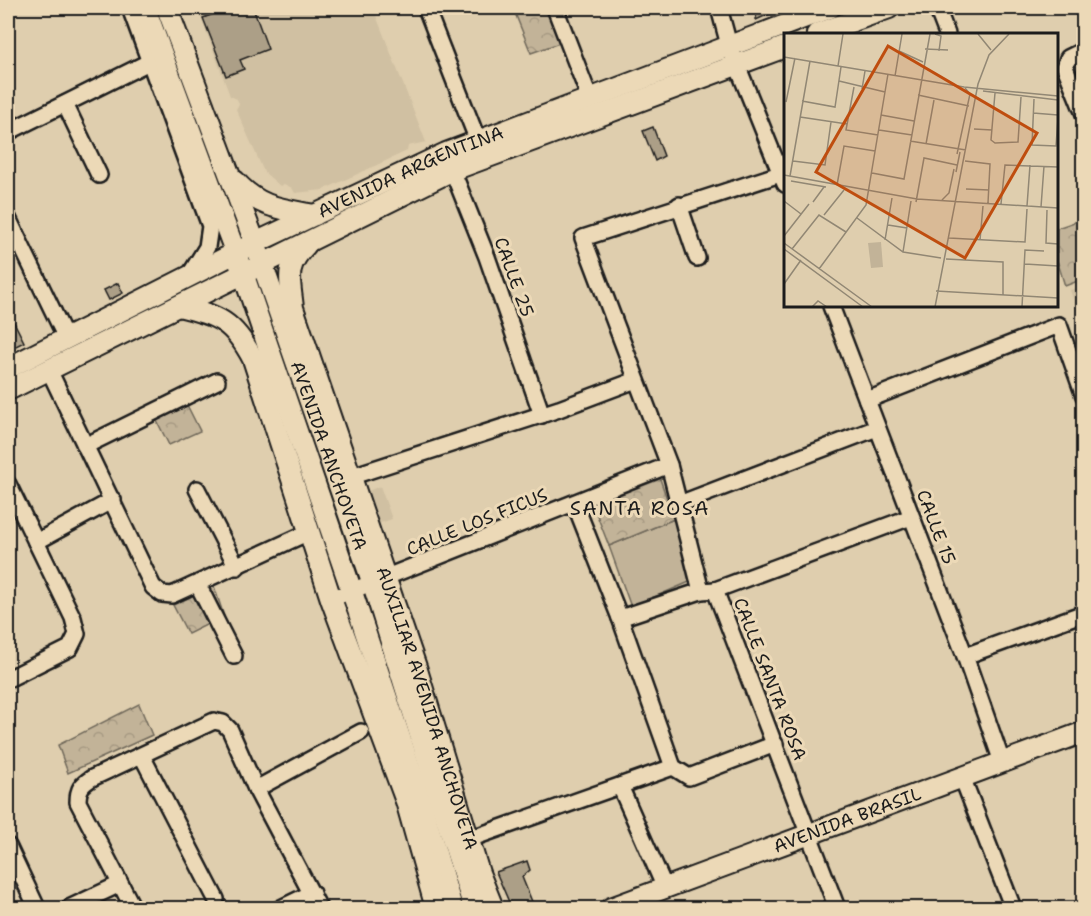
<svg xmlns="http://www.w3.org/2000/svg" width="1091" height="916" viewBox="0 0 1091 916" font-family="'Shantell Sans',sans-serif">
  <style>
    .built { fill: #d0c0a2 }
    .grass { fill: #c2b398; stroke: #6f685a; stroke-width: 1.5 }
    .park { fill: url(#park-crowns); stroke: #6f685a; stroke-width: 1.5 }
    .building { fill: #ac9f87; stroke: #1c1c1c; stroke-width: 1.5 }
    .lines { fill: none; stroke-linecap: round; stroke-linejoin: round }
    .minor-casing { stroke: #1c1c1c; stroke-width: 20 }
    .major-casing { stroke: #1c1c1c; stroke-width: 24 }
    .minor { stroke: #ecd9b7; stroke-width: 15 }
    .major { stroke: #ecd9b7; stroke-width: 20 }
    .labels { text-anchor: middle; dominant-baseline: central; stroke-width: 6; stroke-linejoin: round; paint-order: stroke }
    .street-label { font-size: 18px; fill: #1c1c1c; stroke: #ecd9b7 }
    .neighbourhood-label { font-size: 20px; letter-spacing: 1.5px; fill: #1c1c1c; stroke: #ecd9b7 }
    .inset-road { fill: none; stroke: #918774; stroke-width: 1.5 }
    .view { fill: #bf4d0f; fill-opacity: 0.15; stroke: #bf4d0f; stroke-width: 3 }
    .inset-edge { fill: none; stroke: #1c1c1c; stroke-width: 3 }
  </style>
  <defs>
    <pattern id="park-crowns" width="20" height="18" patternUnits="userSpaceOnUse" patternTransform="scale(1.5)"><rect width="20" height="18" fill="#c2b398"/><path d="M2 6a3 3 0 1 1 6 0M12 15a3 3 0 1 1 6 0" fill="none" stroke="#a69982"/></pattern>
  </defs>
  <rect width="100%" height="100%" fill="#dfceae"/>
  <filter id="ink" filterUnits="userSpaceOnUse"><feTurbulence type="fractalNoise" baseFrequency=".0167" numOctaves="2"/><feDisplacementMap in="SourceGraphic" scale="12" xChannelSelector="R" yChannelSelector="G"/><feConvolveMatrix kernelMatrix="1 2 1 2 8 2 1 2 1" color-interpolation-filters="sRGB"/></filter>
  <g filter="url(#ink)">
    <!-- built -->
    <g class="built">
      <polygon points="202,8 373,8 426,142 408,146 407,151 323,190 295,193 292,188 284,184 280,186 264,172 236,109 239,104 237,99 230,96 201,17 204,13"/>
      <polygon points="1083,286 1084,286 1083,331 1070,290"/>
      <polygon points="380,486 392,519 377,524 366,492"/>
    </g>
    <!-- grass -->
    <polygon class="grass" points="674,519 694,580 631,607 609,546"/>
    <!-- park -->
    <g class="park">
      <polygon points="513,8 552,8 565,41 531,53"/>
      <polygon points="1083,219 1083,279 1065,286 1057,260 1057,228"/>
      <polygon points="181,393 200,431 169,445 151,409"/>
      <polygon points="660,479 674,519 609,546 593,505"/>
      <polygon points="214,586 224,616 188,634 173,605"/>
      <polygon points="139,704 152,735 68,773 58,745"/>
    </g>
    <!-- building -->
    <g class="building">
      <polygon points="230,8 253,8 268,49 240,60 244,69 226,76 203,18"/>
      <polygon points="757,8 782,8 756,20"/>
      <polygon points="653,127 664,156 655,161 643,131"/>
      <polygon points="118,283 123,293 109,300 104,290"/>
      <polygon points="8,310 24,342 14,347 8,335"/>
      <polygon points="527,861 530,870 522,877 535,909 518,909 509,902 496,872"/>
    </g>
    <g class="lines">
      <defs>
        <g id="minor">
          <polyline points="130,8 210,226 207,247 189,276"/>
          <polyline points="426,8 478,141"/>
          <polyline points="555,8 590,99"/>
          <polyline points="719,8 729,45 785,184"/>
          <polyline points="937,8 947,34"/>
          <polyline points="1084,50 1068,58 1065,67 1084,114"/>
          <polyline points="65,104 99,175"/>
          <polyline points="8,132 151,61"/>
          <polyline points="449,162 487,257 542,415"/>
          <polyline points="780,174 583,238 669,465 701,591 715,590 837,908"/>
          <polyline points="679,205 697,258"/>
          <polyline points="8,218 66,338"/>
          <polyline points="831,306 965,656 1002,762"/>
          <polyline points="49,370 153,587 162,594 172,595 309,532"/>
          <polyline points="867,400 1059,325 1084,396"/>
          <polyline points="85,446 217,381"/>
          <polyline points="343,479 559,409 636,380"/>
          <polyline points="8,484 73,618 77,634 70,648 8,679"/>
          <polyline points="197,489 237,567"/>
          <polyline points="575,504 620,618 673,767 689,777 775,744"/>
          <polyline points="679,504 877,428"/>
          <polyline points="36,542 113,500"/>
          <polyline points="198,585 234,656"/>
          <polyline points="715,590 911,517"/>
          <polyline points="331,599 669,465"/>
          <polyline points="620,618 701,591"/>
          <polyline points="965,656 1084,613"/>
          <polyline points="142,756 216,899"/>
          <polyline points="962,777 1013,908"/>
          <polyline points="620,786 665,888"/>
          <polyline points="256,789 361,732"/>
          <polyline points="458,843 673,767"/>
          <polyline points="8,846 37,908"/>
          <polyline points="69,908 120,884"/>
          <path d="M133 908 78 802C78 789 81 785 92 778L214 721 223 723 230 730 256 789 319 908"/>
          <polyline points="281,908 312,893"/>
        </g>
        <g id="major">
          <polyline points="145,8 243,273 352,592 419,795 452,908"/>
          <path id="s1" d="M167 8 255 243 373 584 474 908"/>
          <polyline points="817,34 889,8"/>
          <path d="M235 181C259 208 281 209 315 215"/>
          <path id="s2" d="M306 245C284 267 290 279 293 308L417 670 479 873 493 908"/>
          <path d="M179 306C219 316 233 321 253 359L331 599 406 801 436 908"/>
          <path id="s3" d="M8 368 255 243 446 153 830 8"/>
          <polyline points="8,390 453,170 785,47"/>
          <path id="s4" d="M611 908 1084 732"/>
        </g>
      </defs>
      <!-- minor casing -->
      <use href="#minor" class="minor-casing"/>
      <!-- major casing -->
      <use href="#major" class="major-casing"/>
      <!-- minor -->
      <use href="#minor" class="minor"/>
      <!-- major -->
      <use href="#major" class="major"/>
    </g>
  </g>
  <g class="labels">
    <!-- street labels -->
    <g class="street-label">
      <text stroke="none"><textPath href="#s3" startOffset="448">AVENIDA ARGENTINA</textPath></text>
      <text transform="translate(514 277) rotate(70)">CALLE 25</text>
      <text stroke="none"><textPath href="#s1" startOffset="476">AVENIDA ANCHOVETA</textPath></text>
      <text transform="translate(477 522) rotate(-22)">CALLE LOS FICUS</text>
      <text transform="translate(936 527) rotate(69)">CALLE 15</text>
      <text transform="translate(770 679) rotate(69)">CALLE SANTA ROSA</text>
      <text stroke="none"><textPath href="#s2" startOffset="490">AUXILIAR AVENIDA ANCHOVETA</textPath></text>
      <text stroke="none"><textPath href="#s4" startOffset="252">AVENIDA BRASIL</textPath></text>
    </g>
    <!-- neighbourhood labels -->
    <g class="neighbourhood-label">
      <text x="640" y="508">SANTA ROSA</text>
    </g>
  </g>
  <!-- overview -->
  <g transform="translate(784 33)">
    <rect width="274" height="274" fill="#dfceae"/>
    <path d="M97 209 99 234 87 235 84 210Z" fill="#c2b398"/>
    <path class="inset-road" d="M151 1 157 3 155 18M194 1 207 17M141 16 164 17M115 18 139 29M0 24 180 54 274 63M54 33 59 1M111 43 118 1M55 48 101 59M70 54 62 97 94 102M78 56 81 38M199 58 274 67M211 60 207 107 211 110 234 109 237 64M134 62 185 73M250 66 248 112 272 113 274 85M18 68 51 74 57 34M2 69 11 25M249 80 274 82M97 82 130 88M16 84 63 91M190 96 208 97M95 97 128 102M126 108 182 117M142 111 150 67M173 121 186 61 181 55M9 128 41 132 47 89M181 128 206 131 204 170M172 139 176 119M88 140 120 146 146 1M0 142 133 166 274 175M6 143 26 28M7 148 42 154M53 152 60 113 91 118M182 156 205 157M158 167 165 160 170 136M0 168 17 181M29 169 40 154M132 169 140 125 173 132M217 171 221 132 274 134M243 173 246 132M257 174 260 133M263 177 262 210 274 211M40 182 60 157M73 185 119 219 157 225M104 192 123 195M0 203 25 171M165 205 241 209 243 176M101 207 108 165M196 207 199 173M0 210 88 274M0 216 79 274M8 216 35 182 62 199M119 219 127 168M162 226 219 229V262M241 231 274 233M35 236 82 172 104 41M0 251 17 227M152 258 274 265M28 274 34 268 43 274M151 274 194 51 205 22 225 1M238 274 241 217 260 218"/>
    <path class="view" d="M104 13 253 100 181 225 32 139Z"/>
    <rect width="274" height="274" class="inset-edge"/>
  </g>
  <!-- margin -->
  <rect width="1091" height="916" fill="none" stroke="#ecd9b7" stroke-width="30"/>
  <rect x="15" y="15" width="1061" height="886" fill="none" stroke="#1c1c1c" stroke-width="2" filter="url(#ink)"/>
</svg>
